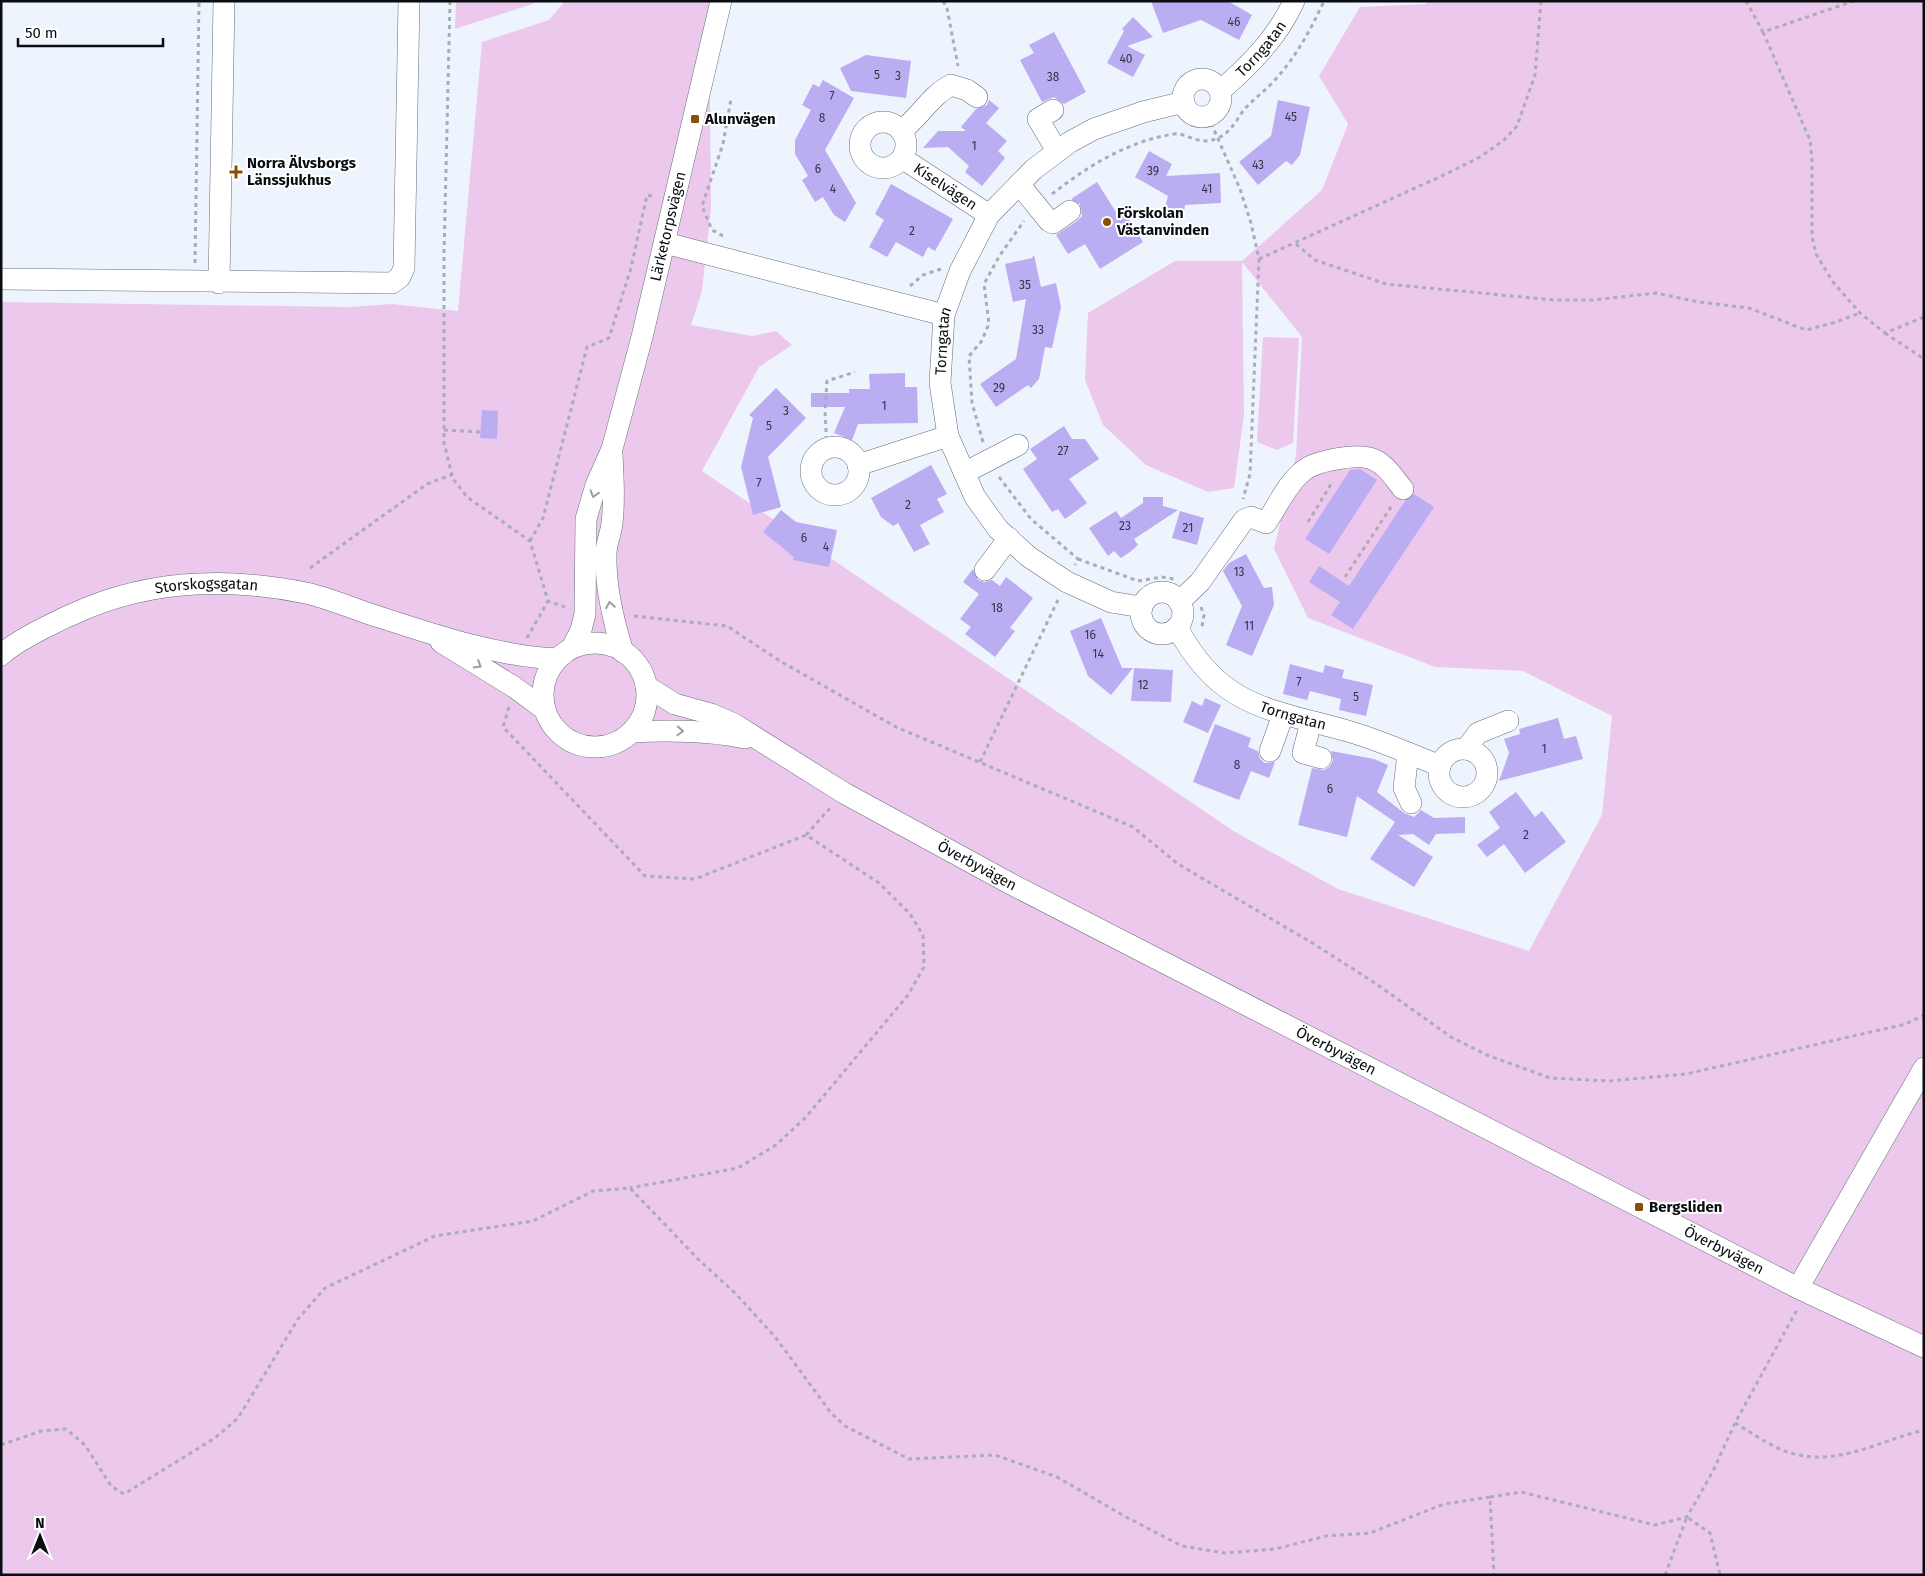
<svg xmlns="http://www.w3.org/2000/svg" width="1925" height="1576" viewBox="0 0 1925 1576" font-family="'Fira Sans',sans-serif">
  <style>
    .green { fill: #edc8ed }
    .building { fill: #baadf2 }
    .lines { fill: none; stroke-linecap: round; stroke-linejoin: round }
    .minor-casing { stroke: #666e7b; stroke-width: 22 }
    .path { stroke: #a9aeb6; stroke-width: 3; stroke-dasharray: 4 4; stroke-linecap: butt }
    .minor { stroke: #fff; stroke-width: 21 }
    .oneway { stroke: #9d9e9f }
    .poi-dot { fill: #885102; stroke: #fff; stroke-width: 2 }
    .labels { text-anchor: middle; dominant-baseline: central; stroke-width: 4; stroke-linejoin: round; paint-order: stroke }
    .number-label { font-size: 12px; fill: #353448 }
    .street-label { font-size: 15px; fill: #090c10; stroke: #fff }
    .poi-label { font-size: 15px; font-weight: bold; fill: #090c10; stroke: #fff; text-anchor: start }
  </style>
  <rect width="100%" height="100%" fill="#eef4fd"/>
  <!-- green -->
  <g class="green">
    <polygon points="456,1 536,1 533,4 455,29"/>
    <polygon points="565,1 709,1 711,208 702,291 691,325 752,336 776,331 792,345 759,367 702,471 1235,832 1338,889 1529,951 1602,815 1612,716 1523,671 1435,667 1308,618 1274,549 1296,455 1302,337 1242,262 1244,415 1234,488 1208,492 1146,465 1103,425 1085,380 1088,313 1175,261 1242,261 1322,190 1348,124 1319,76 1360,7 1426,4 1427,1 1924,1 1924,1575 1,1575 1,302 350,307 392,304 458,311 482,42 549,20"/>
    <polygon points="1263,337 1299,338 1293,443 1277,450 1257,442"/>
  </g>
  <!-- building -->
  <g class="building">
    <polygon points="1151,1 1228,1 1252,15 1239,40 1201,20 1163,33"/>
    <polygon points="1133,17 1153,37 1127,46 1145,55 1133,77 1107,63 1124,31 1122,29"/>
    <polygon points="1054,32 1086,92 1064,104 1054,97 1042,102 1020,60 1034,53 1029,45"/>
    <polygon points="866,55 911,61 906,98 851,91 840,68"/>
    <polygon points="823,80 854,98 825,150 856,203 845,222 834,215 823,197 815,202 802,180 808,176 795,154 795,140 811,110 802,105 813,84 819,87"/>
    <polygon points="989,100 999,108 986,123 1007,141 998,151 1005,158 982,186 965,172 969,166 948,147 923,148 938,131 966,131 961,127 976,109 987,105"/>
    <polygon points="1278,100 1310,107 1300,155 1292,165 1286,161 1258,185 1239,162 1271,136"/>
    <polygon points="1149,151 1172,164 1166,176 1220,173 1221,203 1185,205 1184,212 1165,208 1168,196 1135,177"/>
    <polygon points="1097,182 1119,217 1125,213 1143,242 1100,269 1085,244 1068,254 1056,235 1077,221 1082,216 1080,204 1071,199"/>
    <polygon points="891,184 953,219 935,251 928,247 923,257 896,242 887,257 869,247 884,220 875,214"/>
    <polygon points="1034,255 1041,287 1056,283 1061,307 1052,348 1045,347 1039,379 1031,388 1028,385 996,407 980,384 1016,359 1026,299 1013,302 1005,264 1032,258"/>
    <polygon points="905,373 905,387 917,387 918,423 858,424 852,440 834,433 845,407 811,407 811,393 849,393 849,389 870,389 869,374"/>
    <polygon points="776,388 806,418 768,457 781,507 753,515 741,467 753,418 749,415"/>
    <polygon points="482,410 498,411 497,439 480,438"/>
    <polygon points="1064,426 1072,439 1085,439 1099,459 1069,479 1087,503 1065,519 1058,509 1052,512 1023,469 1037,459 1030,449"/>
    <polygon points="931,465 947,494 937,499 944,512 920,525 930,544 914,552 898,523 893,526 881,517 871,498"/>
    <polygon points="1360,469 1377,480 1329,554 1305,539 1350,470"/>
    <polygon points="1414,494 1434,507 1353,629 1331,615 1340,602 1309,582 1319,566 1349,586 1405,501"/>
    <polygon points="1143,497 1163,497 1163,506 1178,510 1134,539 1138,545 1130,552 1121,558 1114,551 1108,556 1089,528 1116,511 1121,518 1143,503"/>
    <polygon points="781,510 796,522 837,530 829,567 793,560 794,557 763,532"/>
    <polygon points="1180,511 1204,518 1197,545 1172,538"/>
    <polygon points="1246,554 1264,588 1272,587 1274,605 1252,656 1226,645 1242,606 1223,571 1229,563"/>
    <polygon points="973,569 978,580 984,582 992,580 1000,586 1006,577 1033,598 1010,628 1015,631 995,657 965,634 971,627 960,619 979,594 963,582"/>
    <polygon points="1101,618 1122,668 1133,668 1111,695 1088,676 1070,631"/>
    <polygon points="1290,664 1323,673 1325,665 1344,670 1342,678 1373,685 1366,716 1339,710 1341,699 1310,691 1307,700 1283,694"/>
    <polygon points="1134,668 1173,670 1171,702 1131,701"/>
    <polygon points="1205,698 1221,705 1208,733 1183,722 1192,701 1202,706"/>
    <polygon points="1558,718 1564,739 1576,736 1583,759 1499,781 1509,753 1504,739 1520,734 1519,729"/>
    <polygon points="1215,724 1251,738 1248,747 1258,751 1260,759 1265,763 1275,762 1269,778 1251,771 1239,800 1193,782"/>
    <polygon points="1331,751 1374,759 1388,765 1377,792 1404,813 1414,817 1421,810 1434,818 1465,817 1465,833 1436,834 1429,845 1413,834 1398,835 1433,857 1414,887 1370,859 1395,822 1357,796 1347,837 1298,825 1312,768 1324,770 1329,767 1333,761"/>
    <polygon points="1516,792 1535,817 1542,811 1566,842 1525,873 1504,844 1487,857 1477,845 1500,828 1489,812"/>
  </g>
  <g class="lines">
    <defs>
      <g id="minor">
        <circle cx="1202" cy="98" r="19"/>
        <path id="s1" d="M1220 91C1249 66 1278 37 1294 1"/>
        <polyline points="1053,110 1038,119 1057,151"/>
        <circle cx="883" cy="145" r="23"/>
        <path d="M901 131C919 118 931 95 951 85L967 90 977 97"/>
        <path id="s2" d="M902 158 989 215"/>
        <polyline points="1019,184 1049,221 1053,223 1070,211"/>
        <polyline points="665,243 944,315"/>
        <polyline points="1,279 392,283 400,277 404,268 409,1"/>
        <polyline points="219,283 224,1"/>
        <circle cx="835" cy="471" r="24"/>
        <path d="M612 454C613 477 615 500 612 523 611 534 606 543 606 554 605 587 613 620 623 652"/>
        <polyline points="858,465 948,436"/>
        <polyline points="964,473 1018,445"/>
        <polyline points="985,570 1009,538"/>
        <circle cx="1162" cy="613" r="21"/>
        <path d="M1179 602 1200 582 1244 520 1251 517 1266 523C1277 507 1287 484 1302 472 1313 461 1354 454 1369 458 1385 462 1393 477 1403 489"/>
        <path id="s3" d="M1141 607 1111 602 1067 582 1029 557 998 529 975 497 948 436 940 383 944 315 960 271 989 215 1034 169 1070 142 1094 129 1143 112 1184 102"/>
        <path id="s4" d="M1177 627C1220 709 1271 709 1351 732 1381 741 1411 754 1440 766"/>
        <polyline points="441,642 514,687 544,709"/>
        <circle cx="595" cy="695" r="52"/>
        <path id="s5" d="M572 648 581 630 585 614 586 519 596 485 612 449 642 337 721 1"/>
        <path id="s6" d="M1 655C18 639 65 617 87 608 158 579 232 578 306 593 327 598 347 606 367 613 429 633 493 656 557 659"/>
        <path id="s7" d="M646 686 675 704 711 714 734 724 844 793 1011 884 1798 1288 1924 1347"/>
        <polyline points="1311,722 1303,753 1321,758"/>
        <path d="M631 732C670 730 707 730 745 738"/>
        <circle cx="1463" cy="773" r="24"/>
        <polyline points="1466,749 1478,733 1508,721"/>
        <polyline points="1270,751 1283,715"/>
        <polyline points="1408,753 1404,788 1411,803"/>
        <polyline points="1798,1288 1924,1068"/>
      </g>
    </defs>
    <!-- minor casing -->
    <use href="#minor" class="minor-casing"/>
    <!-- path -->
    <g class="path">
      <polyline points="450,1 444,254 444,443 453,479 467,497 530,541 548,601 565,607"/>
      <polyline points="943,1 947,8 958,66"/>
      <polyline points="1746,1 1763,32 1854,1"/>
      <polyline points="1763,32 1810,140 1812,161 1812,237 1816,254 1833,282 1860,313 1885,333 1924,317"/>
      <polyline points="1208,116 1240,189 1251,223 1259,259 1250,474 1243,499"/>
      <path d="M1052 194C1088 166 1128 141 1174 134 1187 132 1198 147 1218 138 1230 133 1236 121 1243 111 1252 100 1264 92 1274 81 1296 57 1310 31 1324 1"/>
      <polyline points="723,236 712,230 702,206 723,144 731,99"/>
      <polyline points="1296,244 1315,260 1386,284 1554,300 1593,300 1656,293 1699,302 1749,308 1806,330 1833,323 1860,313"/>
      <polyline points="1259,259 1446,174 1480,157 1504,140 1517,126 1535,75 1541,1"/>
      <polyline points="195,263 199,1"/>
      <polyline points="910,286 923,275 941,269"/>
      <polyline points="1885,333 1924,359"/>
      <polyline points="444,430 480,432"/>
      <polyline points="983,442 972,403 969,356 981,342 989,324 984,284 1000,255 1024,221"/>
      <polyline points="827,448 825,411 827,381 855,372"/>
      <polyline points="999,477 1031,519 1078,559 1075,565"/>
      <polyline points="1308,522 1333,481"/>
      <polyline points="530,541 543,518 587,347 609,338 631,268 647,195 655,197"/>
      <polyline points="1078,559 1138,581 1162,577 1174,579"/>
      <polyline points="310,568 427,484 451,475"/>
      <polyline points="1345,577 1393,504"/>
      <polyline points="1201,607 1204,615 1202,627"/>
      <polyline points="634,616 727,626 780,661 896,727 1133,827 1178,864 1314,944 1375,983 1451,1037 1487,1055 1550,1078 1609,1081 1686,1074 1906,1024 1924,1015"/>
      <polyline points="527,638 548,601"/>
      <polyline points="509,707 503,727 645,876 695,879 806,835 879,883 910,914 923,935 924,967 908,995 806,1117 776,1145 738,1168 630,1188"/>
      <polyline points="980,762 1058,600"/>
      <polyline points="806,835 831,807"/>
      <path d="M1735 1423C1750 1432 1766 1443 1782 1450 1834 1470 1874 1442 1924 1430"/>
      <polyline points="1,1445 41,1431 66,1429 85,1445 111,1486 124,1494 215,1438 238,1418 298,1319 325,1288 435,1236 533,1221 593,1191 630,1188 698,1259 736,1294 776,1338 831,1413 845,1426 909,1459 995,1455 1057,1477 1126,1517 1182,1546 1225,1553 1275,1549 1326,1536 1370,1533 1444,1504 1490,1497 1494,1575"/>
      <polyline points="1490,1497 1521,1492 1655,1525 1687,1517 1713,1471 1735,1423 1798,1308"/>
      <polyline points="1665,1575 1687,1517 1710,1533 1720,1575"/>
    </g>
    <!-- minor -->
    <use href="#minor" class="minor"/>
  </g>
  <!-- one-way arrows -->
  <defs><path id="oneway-chevron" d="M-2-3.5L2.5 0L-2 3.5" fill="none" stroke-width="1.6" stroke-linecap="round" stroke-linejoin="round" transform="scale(1.25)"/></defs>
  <g class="oneway">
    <use href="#oneway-chevron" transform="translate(594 494) rotate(107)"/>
    <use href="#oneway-chevron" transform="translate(610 605) rotate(-99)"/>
    <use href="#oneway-chevron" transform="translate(478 665) rotate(31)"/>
    <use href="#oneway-chevron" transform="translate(680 731) rotate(2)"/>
  </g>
  <!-- markers -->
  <g class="poi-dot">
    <rect x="690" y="114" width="10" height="10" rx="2.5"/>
    <path d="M233.5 164.5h5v5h5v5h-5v5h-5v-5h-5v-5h5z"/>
    <circle cx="1107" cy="222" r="5"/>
    <rect x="1634" y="1202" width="10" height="10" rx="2.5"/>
  </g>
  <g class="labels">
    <!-- number labels -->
    <g class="number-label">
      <text x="1234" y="22">46</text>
      <text x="1126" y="59">40</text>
      <text x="877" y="75">5</text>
      <text x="898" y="76">3</text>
      <text x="1053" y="77">38</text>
      <text x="832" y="96">7</text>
      <text x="1291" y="117">45</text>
      <text x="822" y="118">8</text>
      <text x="974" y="146">1</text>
      <text x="1258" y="165">43</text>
      <text x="818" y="169">6</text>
      <text x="1153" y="171">39</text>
      <text x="833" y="189">4</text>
      <text x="1207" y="189">41</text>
      <text x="912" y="231">2</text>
      <text x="1025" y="285">35</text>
      <text x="1038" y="330">33</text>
      <text x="999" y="388">29</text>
      <text x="884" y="406">1</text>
      <text x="786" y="411">3</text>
      <text x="769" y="426">5</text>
      <text x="1063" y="451">27</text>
      <text x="759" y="483">7</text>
      <text x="908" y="505">2</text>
      <text x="1125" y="526">23</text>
      <text x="1188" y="528">21</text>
      <text x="804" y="538">6</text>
      <text x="826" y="547">4</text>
      <text x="1239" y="572">13</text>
      <text x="997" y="608">18</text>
      <text x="1249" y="626">11</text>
      <text x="1090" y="635">16</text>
      <text x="1098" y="654">14</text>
      <text x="1299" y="682">7</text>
      <text x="1143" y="685">12</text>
      <text x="1356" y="697">5</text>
      <text x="1544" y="749">1</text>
      <text x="1237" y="765">8</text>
      <text x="1330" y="789">6</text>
      <text x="1526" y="835">2</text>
    </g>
    <!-- street labels -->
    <g class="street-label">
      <text stroke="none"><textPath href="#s1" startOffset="59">Torngatan</textPath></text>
      <text stroke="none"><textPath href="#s2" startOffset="52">Kiselvägen</textPath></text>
      <text stroke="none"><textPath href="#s5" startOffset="436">Lärketorpsvägen</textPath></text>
      <text stroke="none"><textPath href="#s3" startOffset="368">Torngatan</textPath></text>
      <text stroke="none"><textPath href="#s6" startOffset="221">Storskogsgatan</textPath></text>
      <text stroke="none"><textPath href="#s4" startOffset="152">Torngatan</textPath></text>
      <text stroke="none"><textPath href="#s7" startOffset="378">Överbyvägen</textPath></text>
      <text stroke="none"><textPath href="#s7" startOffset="782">Överbyvägen</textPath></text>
      <text stroke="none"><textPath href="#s7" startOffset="1218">Överbyvägen</textPath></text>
    </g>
    <!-- poi labels -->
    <g class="poi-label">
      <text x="705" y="119">Alunvägen</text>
      <text x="247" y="163">Norra Älvsborgs<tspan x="247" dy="17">Länssjukhus</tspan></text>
      <text x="1117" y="213">Förskolan<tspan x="1117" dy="17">Västanvinden</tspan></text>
      <text x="1649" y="1207">Bergsliden</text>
    </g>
  </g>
  <!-- border -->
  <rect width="1925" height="1576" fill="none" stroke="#090c10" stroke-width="5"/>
  <!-- north arrow -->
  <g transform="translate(40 1536)" stroke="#ffffff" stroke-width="4" paint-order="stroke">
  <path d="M0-4L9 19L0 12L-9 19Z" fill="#090c10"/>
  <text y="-8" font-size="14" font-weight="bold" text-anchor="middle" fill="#090c10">N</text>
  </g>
  <!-- scale -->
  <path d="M18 38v8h145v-8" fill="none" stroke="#090c10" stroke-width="2.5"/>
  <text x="25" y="38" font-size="15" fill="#090c10" stroke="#ffffff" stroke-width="4" paint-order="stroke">50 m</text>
</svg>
